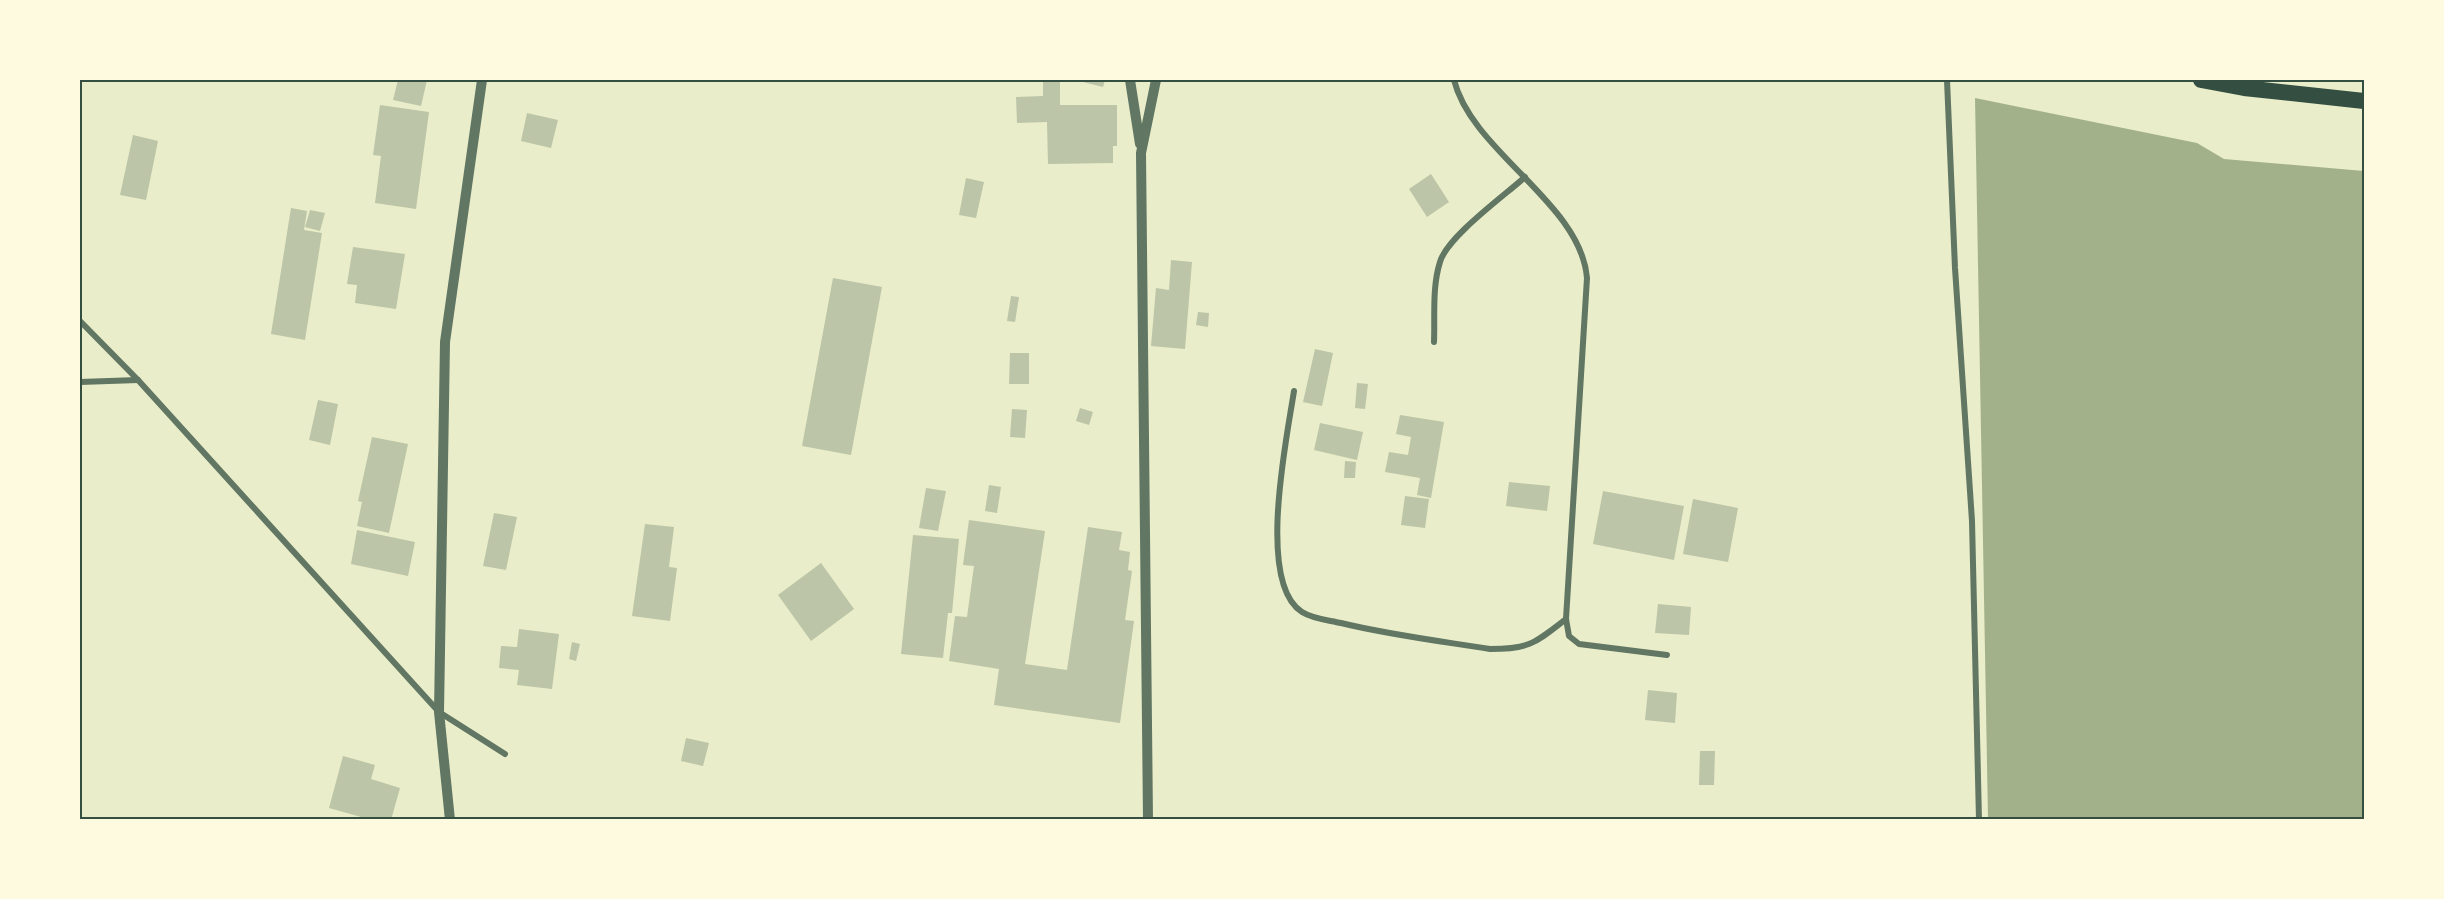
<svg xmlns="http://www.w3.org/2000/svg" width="2444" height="899" viewBox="0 0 2444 899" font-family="Montserrat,sans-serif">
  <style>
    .water { fill: #a3b18a }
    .building { fill: #bcc5a7 }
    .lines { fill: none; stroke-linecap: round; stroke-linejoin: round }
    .minor { stroke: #617663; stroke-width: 6 }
    .tertiary { stroke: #617663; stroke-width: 10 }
    .trunk { stroke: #344e41; stroke-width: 16 }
    .neatline { fill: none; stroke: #344e41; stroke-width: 2 }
  </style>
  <rect width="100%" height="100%" fill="#e9edc9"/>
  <!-- water -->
  <polygon class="water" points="1975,98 2197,143 2224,159 2364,171 2364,819 1988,819"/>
  <!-- building -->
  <g class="building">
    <polygon points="398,80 427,80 421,106 393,100"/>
    <polygon points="1075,80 1105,80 1103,87"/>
    <polygon points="1043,82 1060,82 1060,105 1117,105 1117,146 1113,146 1113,163 1048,164 1047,122 1017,123 1016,97 1043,96"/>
    <polygon points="380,105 429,112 416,209 375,203 381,156 373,155"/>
    <polygon points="527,113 558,120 551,148 521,141"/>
    <polygon points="133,135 158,141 146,200 120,195"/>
    <polygon points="1431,174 1449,202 1427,217 1409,189"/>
    <polygon points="966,178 984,182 976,218 959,215"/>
    <polygon points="291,208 307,211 304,230 322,233 305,340 271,334"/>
    <polygon points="310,210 325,213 320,231 305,227"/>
    <polygon points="353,247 405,254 396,309 355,303 357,285 347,284"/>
    <polygon points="1171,260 1192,262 1185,349 1151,346 1156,288 1169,290"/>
    <polygon points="833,278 882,287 851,455 802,446"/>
    <polygon points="1011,296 1019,297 1015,322 1007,321"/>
    <polygon points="1198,312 1209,313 1208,327 1196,325"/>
    <polygon points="1315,349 1333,353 1322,406 1303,402"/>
    <polygon points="1010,353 1029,353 1029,384 1009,384"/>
    <polygon points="1357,383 1368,384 1365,409 1355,408"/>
    <polygon points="318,400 338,404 330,445 309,440"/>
    <polygon points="1080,408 1093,412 1089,425 1076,421"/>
    <polygon points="1012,409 1027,410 1025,438 1010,437"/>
    <polygon points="1400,415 1444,422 1431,498 1417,495 1420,478 1385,472 1389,452 1408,455 1411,437 1396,434"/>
    <polygon points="1320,423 1363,432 1357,460 1314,450"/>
    <polygon points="372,437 408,444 389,533 357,526 362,502 358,501"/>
    <polygon points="1345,461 1356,462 1355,478 1344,478"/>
    <polygon points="1509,482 1550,486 1547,511 1506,506"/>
    <polygon points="989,485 1001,487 997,513 985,511"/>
    <polygon points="926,488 946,491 938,531 919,528"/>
    <polygon points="1603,491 1684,506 1674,560 1593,544"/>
    <polygon points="1405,496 1429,499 1425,528 1401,525"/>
    <polygon points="1693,499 1738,508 1728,562 1683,554"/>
    <polygon points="494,513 517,517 506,570 483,566"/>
    <polygon points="969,520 1045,531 1025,664 1067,670 1088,527 1122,532 1119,550 1130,552 1128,570 1132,571 1125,620 1134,621 1120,723 994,705 999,669 949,661 955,616 967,617 974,566 963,565"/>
    <polygon points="645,524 674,527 669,567 677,568 670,621 632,616"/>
    <polygon points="357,530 415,542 408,576 351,564"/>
    <polygon points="913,535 959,539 952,613 948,613 943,658 901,654"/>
    <polygon points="821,563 854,609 811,641 778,595"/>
    <polygon points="1658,604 1691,607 1689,635 1655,633"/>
    <polygon points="519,629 559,634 552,689 517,685 519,670 499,668 501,646 517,647"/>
    <polygon points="572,642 580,644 576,661 569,659"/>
    <polygon points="1648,690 1677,693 1675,723 1645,720"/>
    <polygon points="686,738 709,743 703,766 681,761"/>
    <polygon points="1700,751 1715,751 1714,785 1699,785"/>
    <polygon points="343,756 375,765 371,779 400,788 391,820 372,820 329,808"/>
  </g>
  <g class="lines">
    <!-- minor -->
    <g class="minor">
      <path d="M1454 80C1472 152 1581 203 1587 278L1566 619 1569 636 1579 644 1667 655"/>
      <polyline points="1947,80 1955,268 1972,521 1979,820"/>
      <polyline points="80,321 138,380 439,712 505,754"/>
      <path d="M1434 342C1435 316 1432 287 1440 262 1447 237 1504 196 1525 177"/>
      <polyline points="80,382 138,380"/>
      <path d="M1294 391C1287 437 1256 583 1302 612 1313 619 1328 620 1341 623 1390 635 1440 641 1490 649 1530 649 1535 643 1566 619"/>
    </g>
    <!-- tertiary -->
    <g class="tertiary">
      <polyline points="1130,80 1140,144"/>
      <polyline points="450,820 439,712 445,342 482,80"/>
      <polyline points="1148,820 1141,153 1156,80"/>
    </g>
    <!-- trunk -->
    <polyline class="trunk" points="2201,80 2244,88 2364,101"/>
  </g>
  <!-- border -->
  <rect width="2444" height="899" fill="none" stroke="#fefae0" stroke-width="162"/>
  <rect x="81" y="81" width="2282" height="737" class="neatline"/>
</svg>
